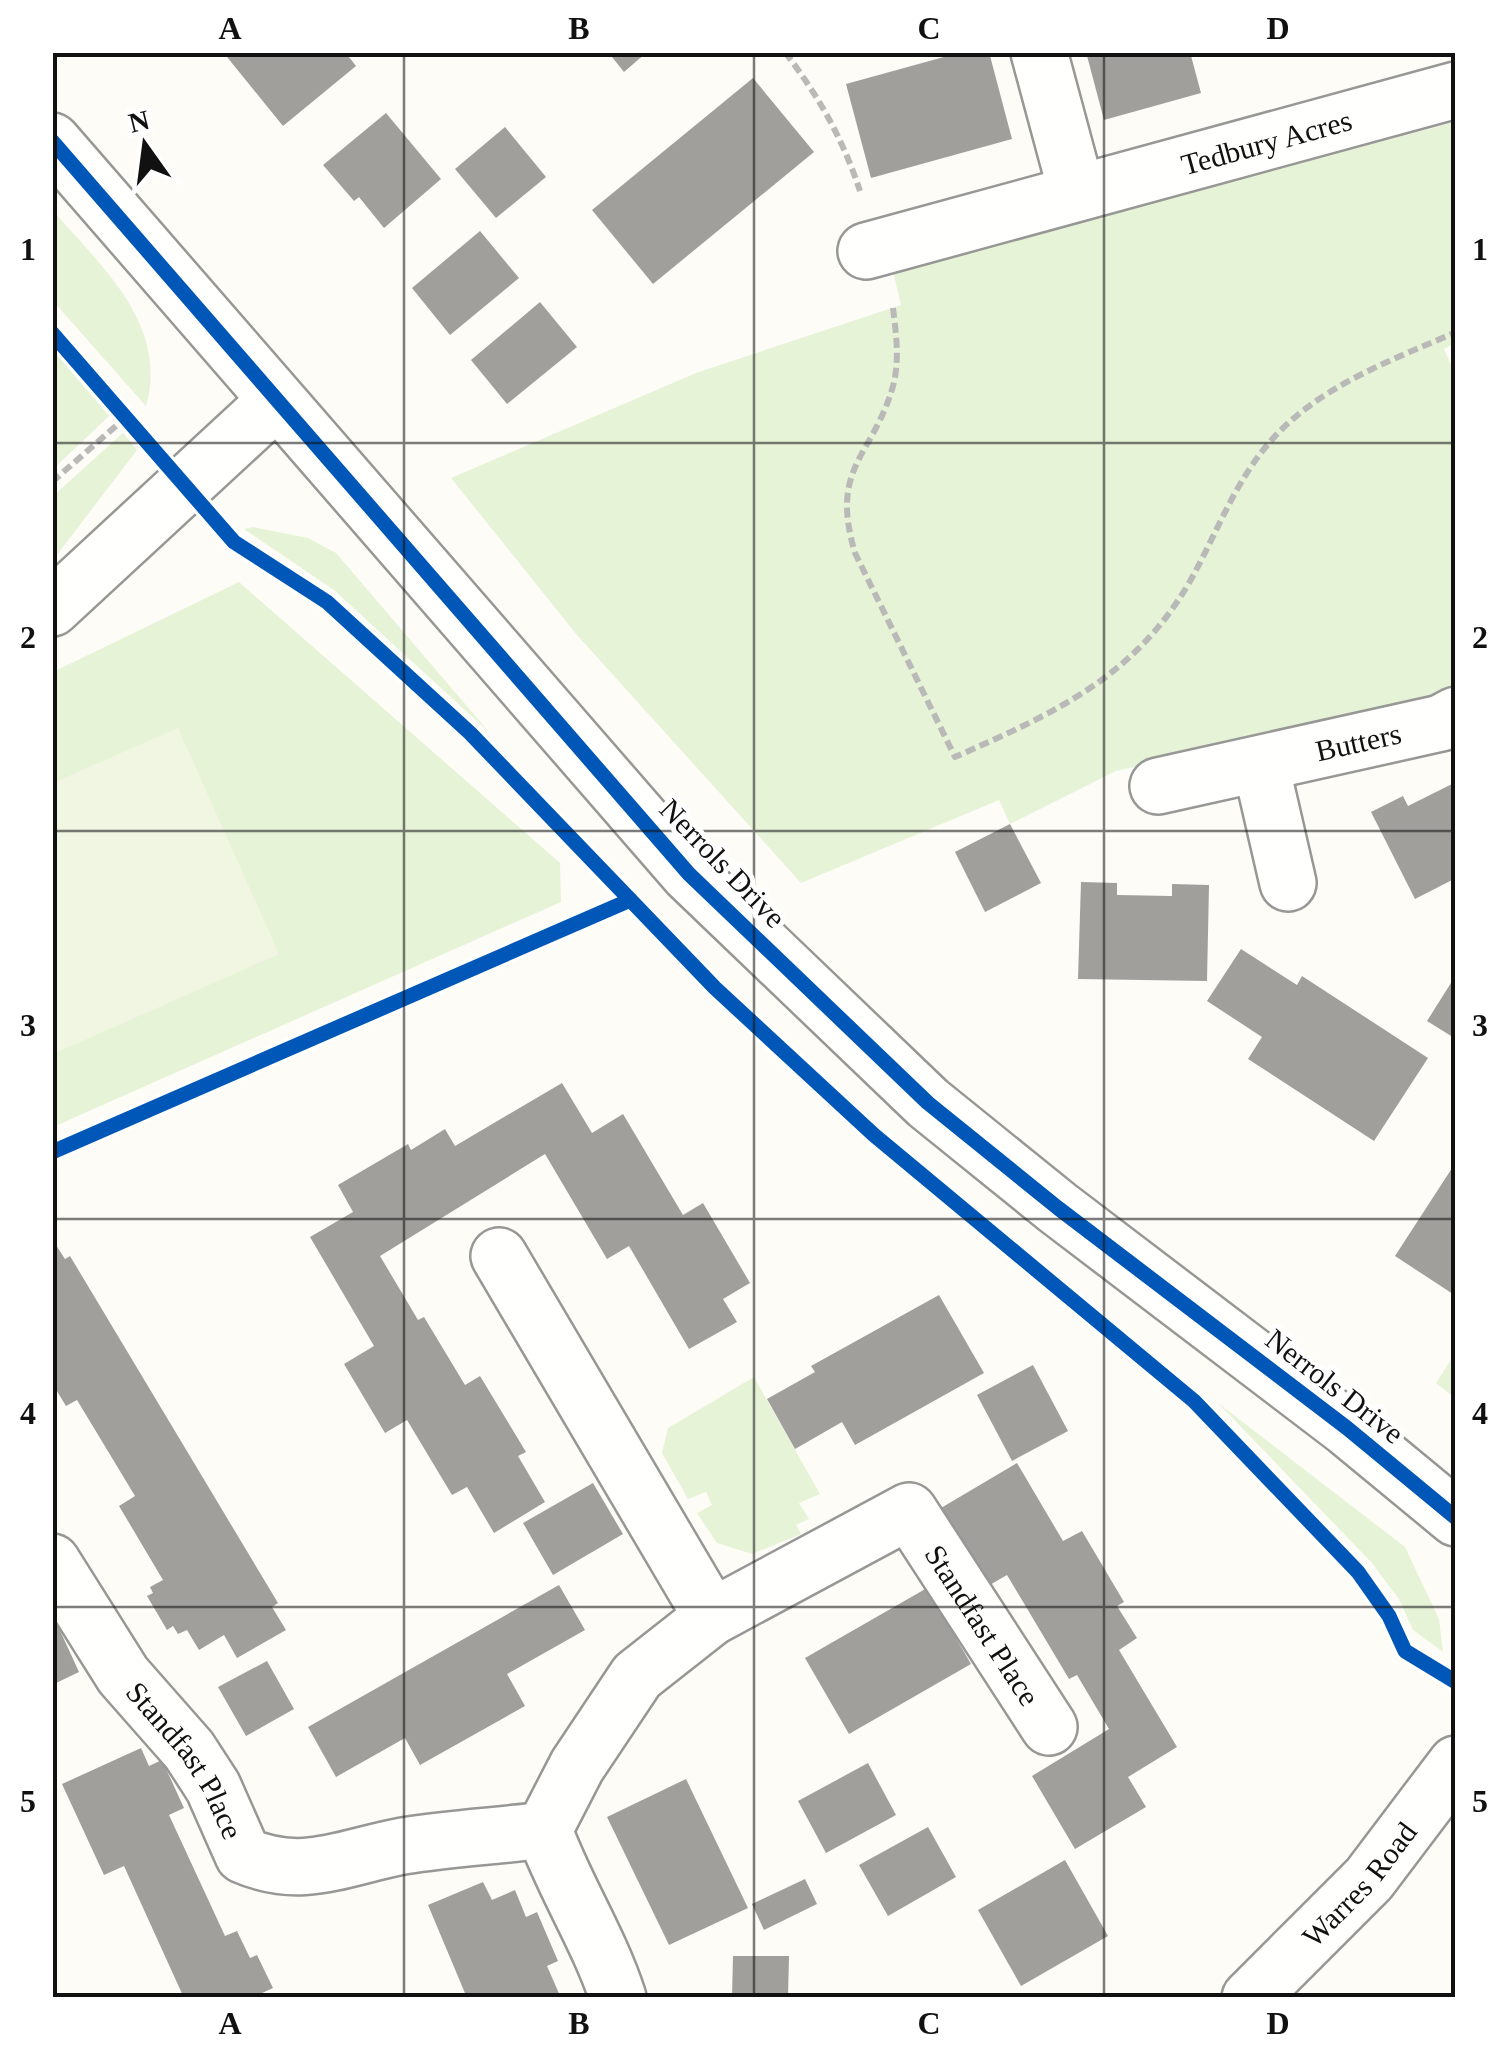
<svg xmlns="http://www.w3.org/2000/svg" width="1508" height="2050" viewBox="0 0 1508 2050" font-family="'Times New Roman',serif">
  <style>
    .green { fill: #e7f3d7 }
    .pitch { fill: #f0f6e1 }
    .building { fill: #a19f9c }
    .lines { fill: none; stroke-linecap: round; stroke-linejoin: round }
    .street-casing { stroke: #979795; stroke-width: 60 }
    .path { stroke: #b9b9b8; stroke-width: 6; stroke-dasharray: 10 5; stroke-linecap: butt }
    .street { stroke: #fffffe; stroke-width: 55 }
    .cycleway-casing { stroke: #fff; stroke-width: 21 }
    .cycleway { stroke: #0057b8; stroke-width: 15 }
    .grid { fill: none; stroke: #111; stroke-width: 2.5; stroke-opacity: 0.55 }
    .labels { text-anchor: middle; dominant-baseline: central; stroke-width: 10; stroke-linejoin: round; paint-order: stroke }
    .street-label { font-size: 30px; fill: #111; stroke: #fff }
    .neatline { fill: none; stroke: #111; stroke-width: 4 }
    .grid-label { font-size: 32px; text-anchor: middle; font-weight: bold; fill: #111 }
  </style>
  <rect width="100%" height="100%" fill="#fdfcf7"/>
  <!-- green -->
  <g class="green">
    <polygon points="1455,122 1455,343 1444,349 1456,376 1456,688 1431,701 1116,771 1010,824 999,800 801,883 577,635 451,478 696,373 901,305 893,271"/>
    <path d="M53 211C102 267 169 325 146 406L53 301Z"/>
    <polygon points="53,350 109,416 53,469 52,469"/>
    <polygon points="123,433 137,450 53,560 53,496"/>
    <polygon points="253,527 308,538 336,553 489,732 334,590 244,529"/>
    <polygon points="239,582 560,863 561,902 53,1127 53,672"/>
    <polygon points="1455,1354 1455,1398 1436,1383"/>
    <polygon points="754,1377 820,1494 799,1503 809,1519 796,1525 801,1534 752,1554 717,1543 697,1513 712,1505 706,1492 688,1499 662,1453 668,1428"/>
    <polygon points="1218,1403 1405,1547 1439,1619 1443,1652 1413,1630 1399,1599 1372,1563"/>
  </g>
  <!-- pitch -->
  <polygon class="pitch" points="178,728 279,954 53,1054 53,783"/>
  <!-- building -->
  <g class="building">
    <polygon points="223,52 345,52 356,66 283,126"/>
    <polygon points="608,52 647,52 624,72"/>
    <polygon points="962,52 989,52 1012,139 871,178 846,84"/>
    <polygon points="1086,52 1190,52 1201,93 1104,120"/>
    <polygon points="753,78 814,152 653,284 592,210"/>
    <polygon points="386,113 441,179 384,228 359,197 354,201 323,165"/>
    <polygon points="505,127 546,177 496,218 455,169"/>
    <polygon points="480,231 519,278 450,335 412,288"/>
    <polygon points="540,302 577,347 507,404 471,360"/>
    <polygon points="1456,782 1456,878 1415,899 1371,812 1403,796 1408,806"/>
    <polygon points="1010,824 1041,883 985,912 955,852"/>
    <polygon points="1081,882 1117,883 1117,895 1172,896 1172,884 1209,885 1207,981 1078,979"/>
    <polygon points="1241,949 1297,985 1302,976 1428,1058 1374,1141 1248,1059 1262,1037 1207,1001"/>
    <polygon points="1456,975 1456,1039 1427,1021"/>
    <polygon points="562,1083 592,1133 623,1114 683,1215 703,1203 750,1283 723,1299 737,1322 689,1349 629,1246 607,1259 545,1154 380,1256 418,1320 424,1317 465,1385 480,1376 526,1452 518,1456 545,1502 494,1533 467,1487 452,1495 407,1420 385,1433 344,1364 374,1346 310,1237 353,1212 338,1185 408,1144 411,1150 445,1129 455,1146"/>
    <polygon points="1456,1162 1456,1296 1395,1256"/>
    <polygon points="52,1239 65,1259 70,1256 278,1603 272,1607 286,1630 237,1658 224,1635 199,1650 187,1630 178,1634 173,1626 167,1630 147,1596 153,1593 150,1587 163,1580 119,1506 135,1496 77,1400 66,1406 52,1383"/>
    <polygon points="939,1295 984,1373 855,1445 842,1422 795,1449 767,1399 815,1372 811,1366"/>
    <polygon points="1033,1365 1068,1431 1012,1461 977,1395"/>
    <polygon points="1017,1463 1063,1541 1082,1531 1124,1602 1117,1606 1137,1638 1119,1650 1177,1747 1128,1777 1146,1807 1075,1849 1032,1776 1109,1729 1077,1675 1069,1679 1007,1575 988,1586 941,1508"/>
    <polygon points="593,1483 623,1534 553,1575 523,1523"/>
    <polygon points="559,1585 585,1630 507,1674 525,1706 420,1765 405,1738 336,1777 308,1727"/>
    <polygon points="927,1588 971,1664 849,1734 805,1658"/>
    <polygon points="52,1613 79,1672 52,1685"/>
    <polygon points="267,1661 294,1709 246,1736 218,1687"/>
    <polygon points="141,1748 149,1766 162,1760 184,1808 169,1815 225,1936 237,1931 250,1958 257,1955 273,1988 251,1998 184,1998 124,1866 104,1875 62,1784"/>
    <polygon points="868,1763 896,1815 826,1853 798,1801"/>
    <polygon points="686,1779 748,1908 669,1945 607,1817"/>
    <polygon points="928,1827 956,1877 888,1916 859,1865"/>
    <polygon points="1065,1860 1108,1936 1021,1986 978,1910"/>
    <polygon points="805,1879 817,1904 764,1930 752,1904"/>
    <polygon points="483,1882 492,1900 515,1890 526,1917 537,1912 558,1961 547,1966 561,1998 467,1998 428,1905"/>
    <polygon points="733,1956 789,1956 788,1998 732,1998"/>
  </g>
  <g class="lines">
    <defs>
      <g id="street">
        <polyline points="1039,52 1077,193"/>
        <polyline points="52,141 689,874 928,1103 1058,1208 1347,1428 1456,1518"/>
        <path id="s1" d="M866 251 1456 90"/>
        <polyline points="52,608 276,401"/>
        <polyline points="1261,766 1288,883"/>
        <path id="s2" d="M1158 786 1441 723 1456 715"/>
        <polyline points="499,1256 712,1617"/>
        <path id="s3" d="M52 1562 123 1675 189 1750 213 1787 243 1855C302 1881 344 1857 403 1846 450 1838 498 1836 544 1830 565 1888 599 1939 618 1998"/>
        <path id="s4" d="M544 1830 577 1766 637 1676 712 1617 909 1511 1049 1727"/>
        <path id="s5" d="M1250 1998 1369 1879 1456 1764"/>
      </g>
    </defs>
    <!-- street casing -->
    <use href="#street" class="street-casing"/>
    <!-- path -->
    <g class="path">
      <path d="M785 52C819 97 842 137 860 191"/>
      <path d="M893 308C896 334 900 360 893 386 873 457 829 466 855 553L955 757C1052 714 1133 679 1189 583 1220 528 1237 473 1283 428 1332 381 1395 359 1456 332"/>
      <polyline points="52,482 125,418"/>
    </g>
    <!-- street -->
    <use href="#street" class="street"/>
    <defs>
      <g id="cycleway">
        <polyline points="52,141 689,874 928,1103 1058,1208 1347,1428 1456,1518"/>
        <polyline points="52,333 234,542 327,602 470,733 715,988 874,1135 1194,1401 1358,1572 1389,1616 1405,1651 1456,1682"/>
        <polyline points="52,1152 630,900"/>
      </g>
    </defs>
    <!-- cycleway casing -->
    <use href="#cycleway" class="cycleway-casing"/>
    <!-- cycleway -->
    <use href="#cycleway" class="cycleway"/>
  </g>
  <!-- grid -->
  <path class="grid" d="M404 52V1998M754 52V1998M1104 52V1998M52 443H1456M52 831H1456M52 1219H1456M52 1607H1456"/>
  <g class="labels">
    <!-- street labels -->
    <g class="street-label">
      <text stroke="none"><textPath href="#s1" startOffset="415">Tedbury Acres</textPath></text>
      <text stroke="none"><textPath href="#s2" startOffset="205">Butters</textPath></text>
      <text transform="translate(723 863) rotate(46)">Nerrols Drive</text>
      <text transform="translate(1335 1386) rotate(38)">Nerrols Drive</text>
      <text stroke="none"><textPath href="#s4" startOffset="635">Standfast Place</textPath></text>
      <text stroke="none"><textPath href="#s3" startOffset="240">Standfast Place</textPath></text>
      <text stroke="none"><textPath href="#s5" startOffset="158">Warres Road</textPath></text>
    </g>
  </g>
  <!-- border -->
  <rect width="1508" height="2050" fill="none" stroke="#ffffff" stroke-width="110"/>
  <!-- north arrow -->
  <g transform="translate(145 145) rotate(346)" stroke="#ffffff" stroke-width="8" paint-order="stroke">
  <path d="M0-8L18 38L0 25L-18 38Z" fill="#111111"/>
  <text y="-15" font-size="28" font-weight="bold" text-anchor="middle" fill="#111111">N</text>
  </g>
  <rect x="55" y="55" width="1398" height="1940" class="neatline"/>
  <g class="grid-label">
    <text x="230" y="39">A</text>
    <text x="579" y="39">B</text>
    <text x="929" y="39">C</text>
    <text x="1278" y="39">D</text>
    <text x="28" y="260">1</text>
    <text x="1480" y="260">1</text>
    <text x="28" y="648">2</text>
    <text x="1480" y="648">2</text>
    <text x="28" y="1036">3</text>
    <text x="1480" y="1036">3</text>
    <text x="28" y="1424">4</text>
    <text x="1480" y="1424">4</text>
    <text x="28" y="1812">5</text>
    <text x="1480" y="1812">5</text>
    <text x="230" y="2034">A</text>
    <text x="579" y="2034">B</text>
    <text x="929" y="2034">C</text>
    <text x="1278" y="2034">D</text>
  </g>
</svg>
